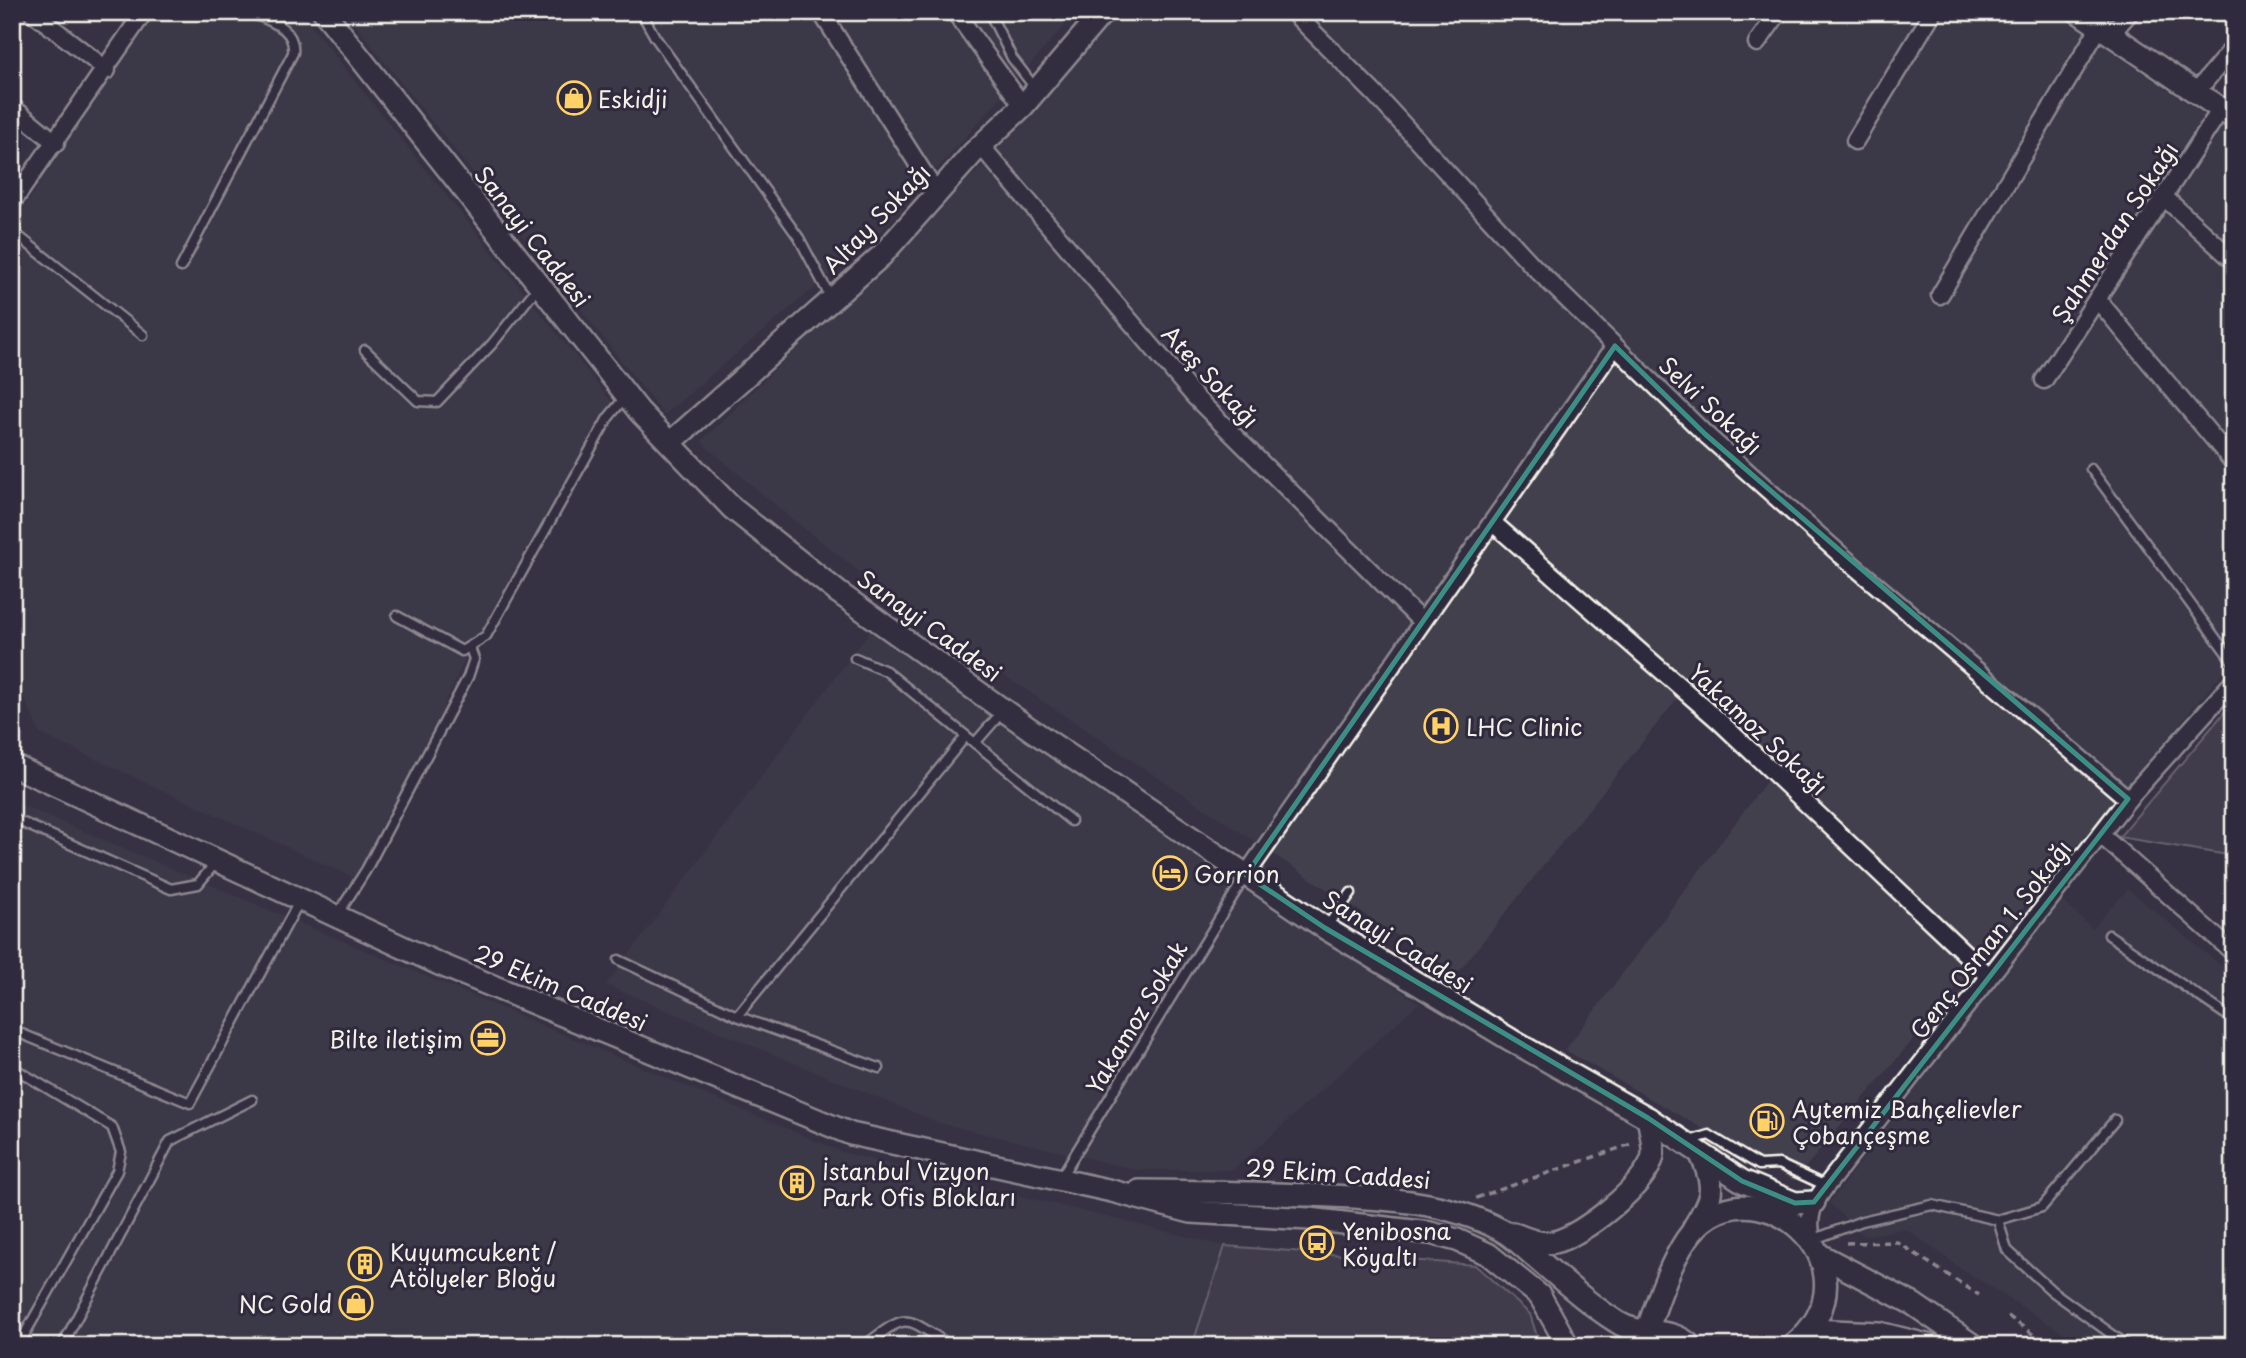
<svg xmlns="http://www.w3.org/2000/svg" width="2246" height="1358" viewBox="0 0 2246 1358" font-family="'Playpen Sans',sans-serif">
  <style>
    .built { fill: #433f4e }
    .green { fill: #504b59; stroke: #a29ea0; stroke-width: 2 }
    .lines { fill: none; stroke-linecap: round; stroke-linejoin: round }
    .lane-casing { stroke: #f4f1e8; stroke-width: 13 }
    .street-casing { stroke: #f4f1e8; stroke-width: 21 }
    .secondary-casing { stroke: #f4f1e8; stroke-width: 26 }
    .path { stroke: #f4f1e8; stroke-width: 3.5; stroke-dasharray: 7 5; stroke-linecap: butt }
    .lane { stroke: #2f2a3d; stroke-width: 8 }
    .street { stroke: #2f2a3d; stroke-width: 16 }
    .secondary { stroke: #2f2a3d; stroke-width: 21 }
    .marked { fill: none; stroke: #3d8f86; stroke-width: 5; stroke-linejoin: round }
    .labels { text-anchor: middle; dominant-baseline: central; stroke-width: 6; stroke-linejoin: round; paint-order: stroke }
    .poi-label { font-size: 23px; fill: #f4f1e8; stroke: #2f2a3d; text-anchor: start }
    .street-label { font-size: 23px; fill: #f4f1e8; stroke: #2f2a3d }
  </style>
  <rect width="100%" height="100%" fill="#373244"/>
  <filter id="ink" filterUnits="userSpaceOnUse"><feTurbulence type="fractalNoise" baseFrequency=".0143" numOctaves="2"/><feDisplacementMap in="SourceGraphic" scale="14" xChannelSelector="R" yChannelSelector="G"/><feConvolveMatrix kernelMatrix="1 2 1 2 8 2 1 2 1" color-interpolation-filters="sRGB"/></filter>
  <g filter="url(#ink)">
    <!-- built -->
    <g class="built">
      <polygon points="151,12 300,12 616,407 492,637 470,649 363,882 40,734 18,684 12,680 12,226"/>
      <polygon points="345,12 1077,12 883,230 664,415"/>
      <polygon points="1114,12 2054,12 2234,135 2234,659 1794,1181 1565,1050 1768,779 1677,699 1456,975 929,626 788,516 701,442 982,166"/>
      <polygon points="872,628 1243,885 1419,1003 1233,1170 1137,1170 938,1123 606,985"/>
      <polygon points="12,801 842,1152 1225,1246 1192,1346 12,1346"/>
      <polygon points="2128,889 2234,976 2234,1346 2084,1346 1963,1270 1906,1229 1864,1236 1829,1203 2060,899 2092,928"/>
    </g>
    <!-- green -->
    <g class="green">
      <polygon points="2234,701 2234,856 2119,837"/>
      <polygon points="1225,1246 1475,1265 1530,1314 1540,1346 1192,1346"/>
    </g>
    <g class="lines">
      <defs>
        <g id="lane">
          <polyline points="641,12 655,37 799,238 831,298"/>
          <polyline points="989,12 1012,58 1035,88"/>
          <polyline points="12,231 143,335"/>
          <path d="M181 267 293 53C296 27 269 21 249 12"/>
          <polyline points="365,350 418,401 437,402 492,344 538,287"/>
          <polyline points="2091,469 2234,663"/>
          <polyline points="397,616 462,651 486,636 608,418 626,396"/>
          <polyline points="855,658 886,671 1071,821"/>
          <polyline points="975,743 1002,712"/>
          <polyline points="12,818 171,889 198,884 217,861"/>
          <polyline points="338,914 366,870 468,677 474,659 470,648"/>
          <polyline points="1327,926 1351,893"/>
          <polyline points="2109,935 2234,1020"/>
          <polyline points="619,960 737,1016 879,1068"/>
          <polyline points="737,1016 966,736"/>
          <polyline points="12,1030 190,1103 300,900"/>
          <polyline points="12,1067 112,1127 121,1152 117,1171 18,1346"/>
          <polyline points="1686,1142 1709,1135 1759,1165 1779,1164 1826,1186"/>
          <polyline points="1061,1177 1246,875"/>
          <polyline points="1998,1220 2007,1250 2052,1291 2128,1346"/>
          <polyline points="1812,1240 1862,1221 1932,1205 1998,1220 2042,1207 2115,1120"/>
          <polyline points="62,1346 170,1141 252,1100"/>
          <path d="M864 1346C910 1311 903 1316 951 1346"/>
        </g>
        <g id="street">
          <polyline points="32,12 107,70"/>
          <polyline points="821,12 937,194"/>
          <polyline points="955,12 1023,106"/>
          <polyline points="1293,12 1374,93 1533,266 1705,434 1841,555 2128,799"/>
          <polyline points="2111,34 2130,12"/>
          <polyline points="1757,43 1779,12"/>
          <polyline points="2196,92 2234,47"/>
          <polyline points="12,107 56,143"/>
          <polyline points="1855,141 1933,12"/>
          <polyline points="981,146 1195,397 1422,622"/>
          <polyline points="2164,197 2234,261"/>
          <polyline points="12,203 144,12"/>
          <polyline points="1940,295 2100,26"/>
          <polyline points="2097,299 2234,463"/>
          <polyline points="2044,380 2221,109"/>
          <polyline points="1492,522 1718,720 1989,976"/>
          <polyline points="2101,835 2234,953"/>
          <polyline points="1246,875 1615,346"/>
          <path d="M1812 1240C1807 1217 1812 1204 1826 1186L2128 799 2234 681"/>
        </g>
        <g id="secondary">
          <polyline points="324,12 639,411 732,508 839,593 1030,729 1325,928 1511,1040 1648,1118 1742,1181 1795,1203 1814,1202"/>
          <polyline points="2078,12 2234,118"/>
          <polyline points="670,443 881,256 973,153 1023,106 1103,12"/>
          <polyline points="12,765 439,964 851,1134 1112,1191 1191,1212 1309,1219 1430,1233 1457,1240 1488,1254 1540,1296 1568,1346"/>
          <path d="M1139 1191C1196 1191 1252 1193 1309 1195 1374 1198 1442 1198 1501 1230 1513 1236 1524 1248 1534 1256 1561 1279 1587 1303 1617 1322 1641 1338 1670 1325 1691 1346"/>
          <path d="M1694 1227C1713 1197 1716 1188 1701 1155"/>
          <path d="M1512 1233C1525 1238 1540 1245 1554 1242 1581 1237 1648 1184 1653 1155 1654 1144 1650 1129 1648 1118"/>
          <polyline points="1820,1255 1913,1304 1974,1346"/>
          <polyline points="1809,1330 1879,1333 1931,1346"/>
          <path d="M1642 1344C1655 1311 1666 1270 1686 1240 1748 1147 1890 1267 1792 1346"/>
        </g>
      </defs>
      <!-- lane casing -->
      <use href="#lane" class="lane-casing"/>
      <!-- street casing -->
      <use href="#street" class="street-casing"/>
      <!-- secondary casing -->
      <use href="#secondary" class="secondary-casing"/>
      <!-- path -->
      <g class="path">
        <polyline points="12,722 19,729 20,748"/>
        <polyline points="1476,1198 1634,1143"/>
        <polyline points="1846,1243 1897,1242 1979,1295"/>
        <polyline points="2008,1316 2049,1346"/>
      </g>
      <!-- lane -->
      <use href="#lane" class="lane"/>
      <!-- street -->
      <use href="#street" class="street"/>
      <!-- secondary -->
      <use href="#secondary" class="secondary"/>
    </g>
  </g>
  <!-- marked area -->
  <path d="M0 0H2246V1358H0ZM1615 346 1705 434 2128 799 1814 1202 1795 1203 1742 1181 1648 1118 1325 928 1246 875Z" fill="#373244" fill-opacity=".55" fill-rule="evenodd"/>
  <path class="marked" d="M1615 346 1705 434 2128 799 1814 1202 1795 1203 1742 1181 1648 1118 1325 928 1246 875Z"/>
  <!-- icons -->
  <defs>
    <symbol id="shop-ring" viewBox="-11 -11 22 22"><circle r="9.5" fill="#2f2a3d" stroke="#ffd166" stroke-width="1.5"/><path d="M-5-2.5h2.3a2.7 3.5 0 0 1 5.4 0H5L5.5 6h-11ZM-1.5-2.5h3a1.5 2.3 0 0 0-3 0Z" fill="#ffd166"/></symbol>
    <symbol id="hospital-ring" viewBox="-11 -11 22 22"><circle r="9.5" fill="#2f2a3d" stroke="#ffd166" stroke-width="1.5"/><path d="M-5-5h3v3.5h4V-5h3V5h-3V1.5h-4V5h-3Z" fill="#ffd166"/></symbol>
    <symbol id="hotel-ring" viewBox="-11 -11 22 22"><circle r="9.5" fill="#2f2a3d" stroke="#ffd166" stroke-width="1.5"/><path d="M-6-4.5h1.5V1H6V5H4.5V3h-9V5H-6ZM-4 0a1.8 1.8 0 1 1 3.6 0ZM.5 0V-2.5h3Q6-2.5 6 0Z" fill="#ffd166"/></symbol>
    <symbol id="office-ring" viewBox="-11 -11 22 22"><circle r="9.5" fill="#2f2a3d" stroke="#ffd166" stroke-width="1.5"/><path d="M-6-3h4V-5.5h4V-3h4V5H-6ZM-1-4.5V-3h2v-1.5ZM-6 0V1H6V0Z" fill="#ffd166"/></symbol>
    <symbol id="fuel-ring" viewBox="-11 -11 22 22"><circle r="9.5" fill="#2f2a3d" stroke="#ffd166" stroke-width="1.5"/><path d="M-5.5-6h7V0h2V4h1.3V-2.5L3-4.5l.8-.8L6-3V5H2.5V1h-1V6h-7ZM-4.2-4.7v3.2H.2V-4.7Z" fill="#ffd166"/></symbol>
    <symbol id="building-ring" viewBox="-11 -11 22 22"><circle r="9.5" fill="#2f2a3d" stroke="#ffd166" stroke-width="1.5"/><path d="M-4-6H4V6H1V3H-1V6H-4ZM-2.5-4.3h1.7v1.8h-1.7ZM.8-4.3h1.7v1.8H.8ZM-2.5-1h1.7V.8h-1.7ZM.8-1h1.7V.8H.8Z" fill="#ffd166"/></symbol>
    <symbol id="bus-ring" viewBox="-11 -11 22 22"><circle r="9.5" fill="#2f2a3d" stroke="#ffd166" stroke-width="1.5"/><path d="M-5-6H5V4H4V6H2V4H-2V6H-4V4H-5ZM-3.5-4V0h7V-4ZM-3.5 1.2v1.5H-2V1.2ZM2 1.2v1.5H3.5V1.2Z" fill="#ffd166"/></symbol>
  </defs>
  <g fill-rule="evenodd">
    <use href="#shop-ring" x="555" y="79" width="38" height="38"/>
    <use href="#hospital-ring" x="1422" y="707" width="38" height="38"/>
    <use href="#hotel-ring" x="1151" y="854" width="38" height="38"/>
    <use href="#office-ring" x="469" y="1019" width="38" height="38"/>
    <use href="#fuel-ring" x="1748" y="1102" width="38" height="38"/>
    <use href="#building-ring" x="778" y="1164" width="38" height="38"/>
    <use href="#bus-ring" x="1298" y="1224" width="38" height="38"/>
    <use href="#building-ring" x="346" y="1245" width="38" height="38"/>
    <use href="#shop-ring" x="337" y="1284" width="38" height="38"/>
  </g>
  <g class="labels">
    <!-- poi labels -->
    <g class="poi-label">
      <text x="598" y="98">Eskidji</text>
      <text x="1466" y="726">LHC Clinic</text>
      <text x="1194" y="873">Gorrion</text>
      <text x="463" y="1038" text-anchor="end">Bilte iletişim</text>
      <text x="1792" y="1108">Aytemiz Bahçelievler<tspan x="1792" dy="26">Çobançeşme</tspan></text>
      <text x="822" y="1170">İstanbul Vizyon<tspan x="822" dy="26">Park Ofis Blokları</tspan></text>
      <text x="1342" y="1230">Yenibosna<tspan x="1342" dy="26">Köyaltı</tspan></text>
      <text x="390" y="1251">Kuyumcukent /<tspan x="390" dy="26">Atölyeler Bloğu</tspan></text>
      <text x="332" y="1303" text-anchor="end">NC Gold</text>
    </g>
    <!-- street labels -->
    <g class="street-label">
      <text transform="translate(876 218) rotate(-46)">Altay Sokağı</text>
      <text transform="translate(2114 232) rotate(-57)">Şahmerdan Sokağı</text>
      <text transform="translate(533 236) rotate(52)">Sanayi Caddesi</text>
      <text transform="translate(1211 376) rotate(47)">Ateş Sokağı</text>
      <text transform="translate(1711 405) rotate(43)">Selvi Sokağı</text>
      <text transform="translate(930 625) rotate(36)">Sanayi Caddesi</text>
      <text transform="translate(1759 729) rotate(43)">Yakamoz Sokağı</text>
      <text transform="translate(1990 939) rotate(-52)">Genç Osman 1. Sokağı</text>
      <text transform="translate(1398 941) rotate(32)">Sanayi Caddesi</text>
      <text transform="translate(561 987) rotate(23)">29 Ekim Caddesi</text>
      <text transform="translate(1136 1017) rotate(-59)">Yakamoz Sokak</text>
      <text transform="translate(1338 1173) rotate(4)">29 Ekim Caddesi</text>
    </g>
  </g>
  <!-- margin -->
  <rect width="2246" height="1358" fill="none" stroke="#2f2a3d" stroke-width="42"/>
  <rect x="21" y="21" width="2204" height="1316" fill="none" stroke="#f4f1e8" stroke-width="2.5" filter="url(#ink)"/>
</svg>
